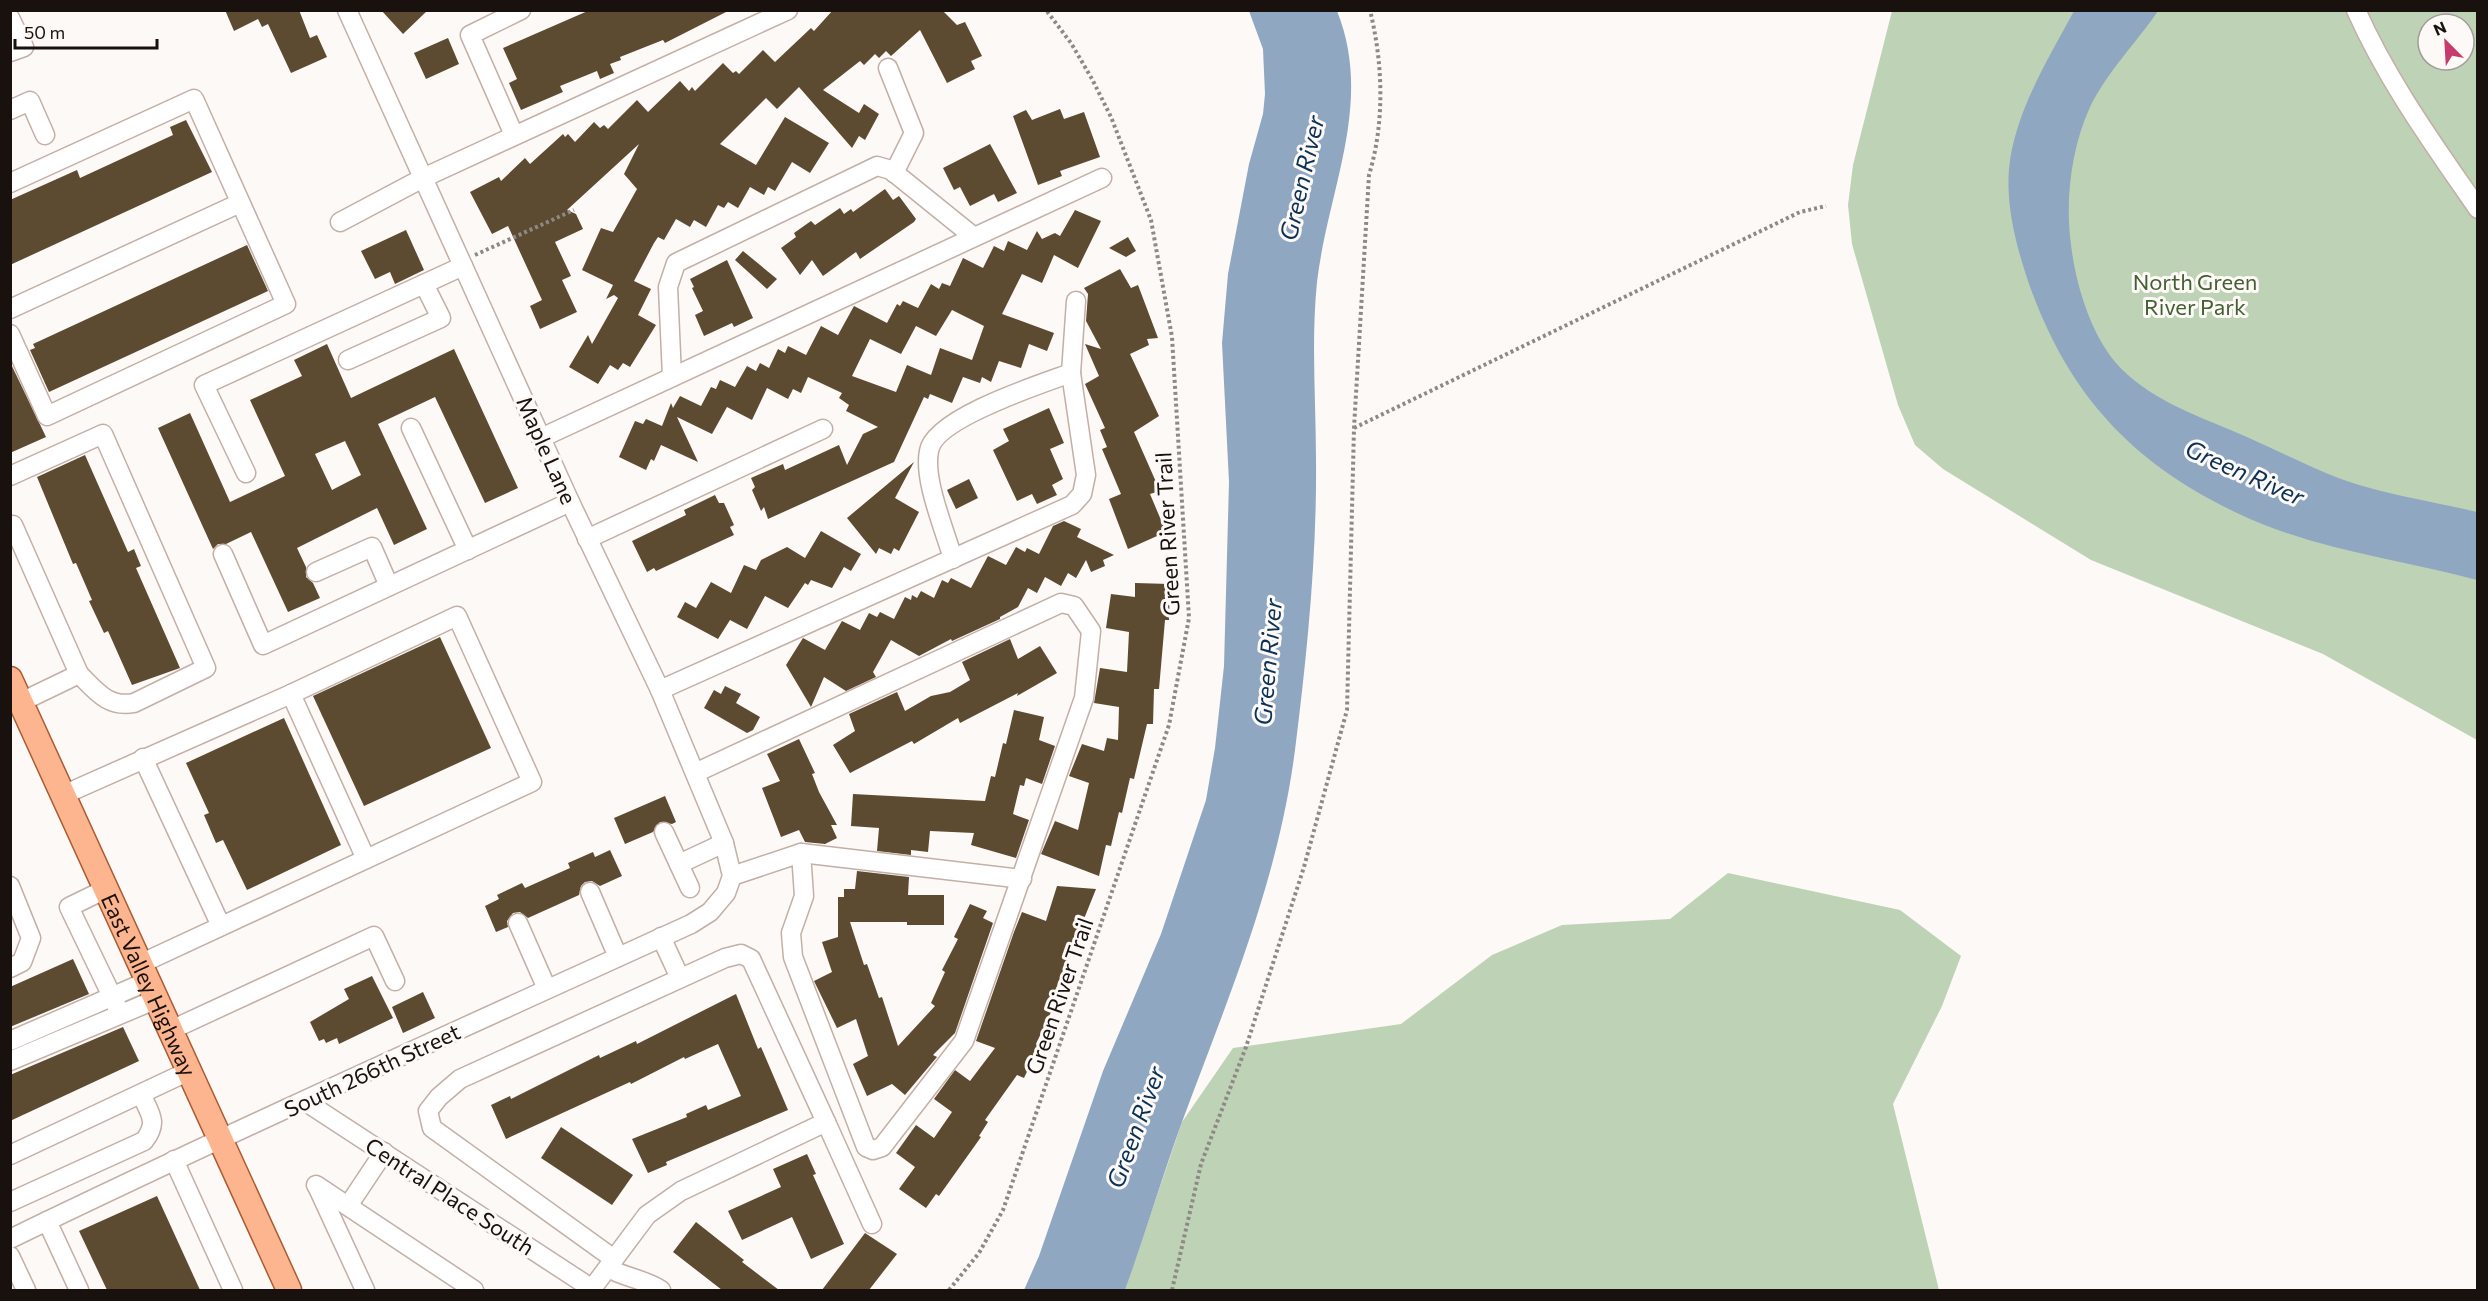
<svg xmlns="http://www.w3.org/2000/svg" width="2488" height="1301" viewBox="0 0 2488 1301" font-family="Commissioner,sans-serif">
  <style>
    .green { fill: #bed2b5; fill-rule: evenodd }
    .water { fill: #8fa7c0 }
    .building { fill: #5d4b31; fill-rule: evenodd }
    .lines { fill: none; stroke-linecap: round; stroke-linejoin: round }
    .minor-casing { stroke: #c3afa6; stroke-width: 21 }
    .major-casing { stroke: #ab5b31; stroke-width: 27 }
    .path { stroke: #8e8986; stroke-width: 4; stroke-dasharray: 3 3; stroke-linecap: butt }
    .minor { stroke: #fff; stroke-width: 18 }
    .major { stroke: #fcb58f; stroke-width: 24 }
    .labels { text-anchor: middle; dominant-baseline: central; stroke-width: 6; stroke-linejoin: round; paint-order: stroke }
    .park-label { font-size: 22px; fill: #436034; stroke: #fdf9f7 }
    .street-label { font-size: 22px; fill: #18110e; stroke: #fdf9f7 }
    .water-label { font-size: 24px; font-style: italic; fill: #0b3155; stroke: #fdf9f7 }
  </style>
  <rect width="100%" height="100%" fill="#fdf9f7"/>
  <!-- green -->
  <g class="green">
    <path d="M1892 11H2477V740L2323 654 2091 560 1943 469 1915 445 1898 405 1852 244 1848 205 1853 165ZM2428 24H2464V60H2428Z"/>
    <polygon points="1728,873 1900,910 1961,956 1942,1006 1893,1104 1939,1290 1125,1290 1182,1122 1233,1048 1401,1024 1492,955 1562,925 1670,919"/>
  </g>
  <!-- water -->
  <g class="water">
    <path d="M1249 11H1337C1374 103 1328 189 1317 282 1311 342 1316 401 1316 460 1317 556 1307 655 1295 750 1278 882 1228 998 1182 1122 1162 1177 1145 1235 1125 1290H1024L1039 1256 1103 1071 1161 934 1206 800 1215 748 1224 666 1229 482 1222 343 1228 274 1249 164 1263 114 1265 94 1263 49Z"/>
    <path d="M2074 11H2158C2136 43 2107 72 2090 107 2071 149 2065 200 2071 245 2076 285 2090 332 2116 363 2146 397 2192 414 2233 431 2269 446 2304 465 2341 479 2385 495 2432 501 2477 512V580C2398 559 2312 549 2237 513 2130 462 2067 393 2028 281 2016 245 2006 207 2009 169 2014 114 2048 59 2074 11Z"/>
  </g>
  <!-- building -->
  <g class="building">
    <polygon points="225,10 299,10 310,38 317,35 327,57 291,73 268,24 262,27 258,19 234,31"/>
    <polygon points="381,10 428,10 403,34"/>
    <polygon points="590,10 730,10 665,43 663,40 620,57 621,60 610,64 614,73 600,79 597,71 560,86 563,92 521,110 509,83 517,79 503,48"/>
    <polygon points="833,10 942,10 957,25 965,22 982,56 971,61 975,69 947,83 920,30 891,56 886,51 879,58 875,54 864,65 860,61 823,90 859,113 864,104 879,114 865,140 859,136 852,148 799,87 777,109 766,98 720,144 756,165 785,117 829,143 810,173 792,162 775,191 768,187 764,195 750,187 738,208 728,202 724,208 718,205 706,227 694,220 690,227 676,219 664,240 658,237 654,243 634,281 651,289 638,315 656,325 630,367 623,363 618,370 610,365 598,384 569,367 588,335 592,344 618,298 614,295 606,299 613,285 582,270 601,228 613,232 637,189 624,174 639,144 567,210 576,214 583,229 555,242 571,276 562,280 577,312 540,329 530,306 542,300 508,226 492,234 470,192 499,177 501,181 525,158 530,164 563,134 565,137 568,134 575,142 594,122 600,128 604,125 608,129 637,100 648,112 680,81 689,91 692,87 695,91 723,63 733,73 736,71 739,74 763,50 775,62 811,28 814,31"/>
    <polygon points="448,38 459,64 426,79 414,53"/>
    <polygon points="1060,109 1064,119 1084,112 1100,157 1060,171 1062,176 1038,185 1013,116 1026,110 1032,120"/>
    <polygon points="186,120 212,172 10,265 10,200 77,170 80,178 173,135 170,127"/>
    <polygon points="990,144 1017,193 998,202 994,194 970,206 960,187 954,190 943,168"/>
    <polygon points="885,189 893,200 899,196 916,219 914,222 860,259 856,252 823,276 812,260 800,275 781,248 796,237 794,233 811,221 815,225 840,208 844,214 851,209 853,212"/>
    <path d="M1075 210 1101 221 1078 268 1054 255 1042 283 1022 274 1002 314 1054 333 1047 351 1029 344 1021 368 999 361 991 382 982 377 980 383 963 377 952 403 930 394 928 399 924 397 894 462 768 519 764 507 761 511 752 490 755 487 751 478 783 464 785 470 839 445 847 465 863 434 878 427 846 411 849 405 839 398 842 393 808 377 801 393 793 389 788 399 767 388 752 420 727 407 712 434 677 417 698 462 661 445 654 461 651 459 646 470 619 457 635 421 643 424 646 419 662 426 671 403 673 408 680 396 701 406 711 387 716 389 720 380 735 387 747 366 756 371 760 363 769 368 778 349 785 353 788 346 806 355 821 326 838 335 854 306 887 323 897 304 900 306 903 301 918 308 931 284 939 289 942 283 950 286 963 258 983 268 994 246 1004 251 1008 241 1027 250 1037 231 1042 239 1055 233 1060 236ZM952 310 984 326 972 360 940 348 931 375 907 365 896 392 852 376 870 339 901 354 916 326 936 336Z"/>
    <polygon points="406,230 424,270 395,284 390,272 375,279 361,251"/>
    <polygon points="1128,237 1136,251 1126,257 1109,248"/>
    <polygon points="247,245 268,291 49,392 30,350 35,348 33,344"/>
    <polygon points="743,251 777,279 767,289 735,260"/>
    <polygon points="727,260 753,318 734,327 732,323 704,336 695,315 703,311 692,288 694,287 690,279"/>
    <polygon points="1120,269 1131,288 1138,285 1158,338 1147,339 1149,345 1130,354 1159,416 1134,432 1160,491 1150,494 1166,532 1128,549 1109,499 1121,494 1102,449 1107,447 1100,430 1105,428 1085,384 1099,376 1085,344 1101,349 1086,321 1088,294 1084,288"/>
    <path d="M327 344 351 398 454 349 518 488 485 503 435 397 378 424 427 529 394 545 377 508 297 548 306 567V577L313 583 320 598 288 612 251 532 226 544H218L213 549 158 428 190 413 230 502 285 476 250 400 302 376 294 360ZM345 441 361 475 332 490 315 454Z"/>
    <polygon points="10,362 46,437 10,453"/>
    <polygon points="1049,408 1064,443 1050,449 1063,479 1052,485 1057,495 1037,504 1032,494 1017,501 993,450 1009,441 1003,429"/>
    <polygon points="85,455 128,552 134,549 141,566 136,568 180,668 132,685 108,631 104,633 89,601 92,600 76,563 73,564 37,477"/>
    <polygon points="914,462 895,498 919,512 899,551 894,548 891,554 879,548 876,554 847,518"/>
    <polygon points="969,479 978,498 956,509 947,490"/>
    <polygon points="715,495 719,503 724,503 734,525 730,527 734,535 656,571 654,568 647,572 632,541 686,515 684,510"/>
    <polygon points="1064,521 1081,529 1077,537 1114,555 1103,560 1105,566 1091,572 1086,560 1076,578 1068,573 1061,586 1045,577 1037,593 1028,588 1018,607 1000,617 1000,619 952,641 951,639 919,656 891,640 873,672 876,677 846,691 824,677 811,707 786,665 803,638 825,650 842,621 860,630 869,613 877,617 880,612 894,619 905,597 911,600 912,595 917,598 921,591 934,598 942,580 948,583 951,578 971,588 988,556 1006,565 1016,547 1025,552 1027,548 1039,554 1053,526"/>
    <polygon points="821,531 861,554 851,571 844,567 832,588 811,580 808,585 805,583 788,608 765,596 747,629 730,620 718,639 677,617 685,602 696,608 711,582 731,593 744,565 756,570 761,560 787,547 805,558"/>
    <polygon points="1135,583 1170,584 1169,620 1165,620 1159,689 1154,689 1153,724 1147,724 1134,779 1130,778 1122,813 1119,812 1111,846 1106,845 1099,876 1041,854 1055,821 1078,830 1089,783 1069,776 1082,744 1104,751 1107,738 1118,740 1119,707 1094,703 1100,668 1127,672 1129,632 1106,628 1111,594 1135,597"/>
    <polygon points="440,637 491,748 364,806 313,696"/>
    <polygon points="1010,639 1018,659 1040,646 1057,673 1017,696 1018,693 960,723 958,718 914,744 912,741 850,773 833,745 855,731 849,714 897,692 905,711 931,696 950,692 970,680 962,662"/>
    <polygon points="725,686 741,694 736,703 760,717 753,730 747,733 704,708 714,690 721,694"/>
    <polygon points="1014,710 1044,717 1039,740 1055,746 1042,784 1026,778 1024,786 1020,785 1013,814 1029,820 1016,858 971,845 974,833 930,831 928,852 911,850 911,855 877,851 879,828 851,826 853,794 985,801 991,776 995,777 1003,743 1006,744"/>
    <polygon points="284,718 341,845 247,890 223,840 216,843 204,815 209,813 186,763"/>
    <polygon points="799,739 815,773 812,774 819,792 837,825 831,825 837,838 825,844 805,842 799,830 781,837 762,788 780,781 767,754"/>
    <polygon points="665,796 676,822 672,824 660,822 653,832 625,844 614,818"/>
    <polygon points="610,850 622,876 600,886 592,881 585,882 581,886 579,895 528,918 520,912 513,913 507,921 508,927 496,932 485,906 499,899 497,895 522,883 525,888 570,868 568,863 593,852 595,857"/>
    <polygon points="857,871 909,877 908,895 944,895 944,925 907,925 907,922 850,922 864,965 867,964 879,998 882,997 898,1046 935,1006 931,1003 945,972 942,970 958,939 954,937 970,904 987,911 983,918 993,923 955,1033 933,1055 937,1057 905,1095 892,1084 867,1096 853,1064 868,1056 856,1019 837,1028 814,981 832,972 822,942 838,937 838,897 844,897 844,889 855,889"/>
    <polygon points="1057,886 1096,889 1047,1011 1051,1012 1036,1044 1039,1046 1024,1078 1017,1075 985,1120 988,1122 979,1136 981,1137 939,1196 936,1194 926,1208 899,1189 915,1167 896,1153 916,1125 934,1138 952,1112 934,1099 955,1070 970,1081 995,1048 976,1041 1014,932 1022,912 1046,921"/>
    <polygon points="73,959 89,994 10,1027 10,987"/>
    <polygon points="372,976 393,1018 339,1044 337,1038 326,1043 324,1039 319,1041 310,1022 349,999 344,989"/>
    <polygon points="423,992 435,1018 403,1033 392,1007"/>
    <polygon points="736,994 758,1049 761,1047 788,1110 666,1162 667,1165 648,1173 632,1139 687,1117 686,1114 706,1105 708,1110 741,1096 718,1044 685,1059 684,1057 631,1084 630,1082 506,1139 491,1105 510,1096 511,1099 599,1055 600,1058 636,1041 637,1044"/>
    <polygon points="123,1027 139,1061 10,1121 10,1075"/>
    <polygon points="561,1127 633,1175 612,1205 541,1158"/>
    <polygon points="807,1154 816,1174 813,1175 844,1244 811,1259 792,1217 742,1240 728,1211 781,1187 773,1169"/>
    <polygon points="157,1196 200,1290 107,1290 79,1231"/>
    <polygon points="696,1222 744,1260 742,1262 779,1290 722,1290 673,1252"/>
    <polygon points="865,1233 897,1254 869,1290 822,1290"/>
  </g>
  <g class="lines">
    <defs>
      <g id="minor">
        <path d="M2356 10C2388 82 2434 145 2478 209"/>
        <polyline points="10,18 24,47 10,52"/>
        <polyline points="888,68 914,133 894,173"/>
        <polyline points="10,110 30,101 45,135"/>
        <polyline points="514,135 470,35 521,10"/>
        <polyline points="10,183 194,99 286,304 47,416 10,334"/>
        <polyline points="340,222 423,178 788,10"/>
        <polyline points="10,309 240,203"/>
        <polyline points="348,360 441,318 424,284"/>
        <polyline points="672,377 668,287 676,263 877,166 891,170 974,237"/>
        <polyline points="411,428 468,550"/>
        <polyline points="541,438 1102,178"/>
        <polyline points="246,473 204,385 463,266"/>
        <path d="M10 476 103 434 206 668 134 703C108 708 96 691 79 674L21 702"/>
        <polyline points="13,525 79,674"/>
        <polyline points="587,539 823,429"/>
        <polyline points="223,554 263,645 570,502"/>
        <path d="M953 559C945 530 923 480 929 451 934 418 1041 384 1071 373"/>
        <polyline points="316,572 372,547 389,586"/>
        <polyline points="660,690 1072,505 1082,494 1086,475 1071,373 1076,301"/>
        <polyline points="291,694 366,859"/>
        <polyline points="143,758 221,926"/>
        <polyline points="695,773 1061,603 1074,606 1091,631 1084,698 964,1041 882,1147 873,1150 866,1147 793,957 791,933 804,896 801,853 732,876"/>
        <polyline points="63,795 291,694 457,616 532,782 140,964"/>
        <polyline points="664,832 690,888"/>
        <polyline points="801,853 1022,879"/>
        <polyline points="679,864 724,843"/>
        <polyline points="10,886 31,938 22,962 10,968"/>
        <polyline points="106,889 69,907 120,1013"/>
        <polyline points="590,892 618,957"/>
        <polyline points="518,923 547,989"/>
        <polyline points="661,937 680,978"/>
        <polyline points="171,1030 374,936 395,981"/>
        <polyline points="10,1041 148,981"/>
        <polyline points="10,1061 157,999"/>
        <polyline points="306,1102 594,1290"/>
        <polyline points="10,1155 189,1071"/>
        <polyline points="174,1160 233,1290"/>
        <polyline points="316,1185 474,1290"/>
        <polyline points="317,1186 365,1290"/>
        <path d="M10 1202 144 1141C159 1122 150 1114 141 1094"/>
        <polyline points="348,1206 384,1152"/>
        <polyline points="47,1221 79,1290"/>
        <path d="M10 1239C235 1130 463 1028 691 924L710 912 726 893 732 876 724 843 660 690 570 502 347 10"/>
        <polyline points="10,1256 26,1290"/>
        <polyline points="614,1259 432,1128 428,1111 439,1097 460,1079 725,958 741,954 751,959 826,1122"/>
        <path d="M608 1268C626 1278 644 1279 661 1290"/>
        <polyline points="591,1290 647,1215 681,1191 826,1122 872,1224"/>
      </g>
      <g id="major">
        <path id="s1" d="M10 679 289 1290"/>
      </g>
    </defs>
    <!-- minor casing -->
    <use href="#minor" class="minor-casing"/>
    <!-- major casing -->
    <use href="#major" class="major-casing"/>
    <!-- path -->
    <g class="path">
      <polyline points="475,255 574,210"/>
      <polyline points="1354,428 1800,212 1826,206"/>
      <polyline points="949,1290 979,1253 1003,1210 1169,725 1189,618 1172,337 1151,220 1111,117 1092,79 1071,43 1046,10"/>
      <path d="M1172 1290 1201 1164 1246 1047 1304 867 1347 710 1354 428 1369 175C1385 122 1383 64 1370 10"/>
    </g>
    <!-- minor -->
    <use href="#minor" class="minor"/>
    <!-- major -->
    <use href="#major" class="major"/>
  </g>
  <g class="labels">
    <!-- park labels -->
    <g class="park-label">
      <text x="2195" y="281">North Green<tspan x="2195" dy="25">River Park</tspan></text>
    </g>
    <!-- street labels -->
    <g class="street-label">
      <text transform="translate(547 450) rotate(66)">Maple Lane</text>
      <text transform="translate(1167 534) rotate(-93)">Green River Trail</text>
      <text stroke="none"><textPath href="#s1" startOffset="336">East Valley Highway</textPath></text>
      <text transform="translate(1059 996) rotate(-71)">Green River Trail</text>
      <text transform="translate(372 1070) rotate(-25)">South 266th Street</text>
      <text transform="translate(450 1196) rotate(33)">Central Place South</text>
    </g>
    <!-- water labels -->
    <g class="water-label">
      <text transform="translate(1301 178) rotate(-77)">Green River</text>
      <text transform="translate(2245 472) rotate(24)">Green River</text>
      <text transform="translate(1267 662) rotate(-85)">Green River</text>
      <text transform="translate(1135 1127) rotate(-70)">Green River</text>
    </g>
  </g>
  <!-- border -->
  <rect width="2488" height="1301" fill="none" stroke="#18110e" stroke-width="24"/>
  <!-- north arrow -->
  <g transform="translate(2446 42) rotate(336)"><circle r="28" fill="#fdf9f7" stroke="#a19c9a" stroke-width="1.5"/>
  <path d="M0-4.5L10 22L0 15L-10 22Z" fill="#c73a6b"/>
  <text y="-9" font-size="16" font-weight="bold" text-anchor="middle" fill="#18110e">N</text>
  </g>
  <!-- scale -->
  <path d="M15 39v9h142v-9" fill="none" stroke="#18110e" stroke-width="3"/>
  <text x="24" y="39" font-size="18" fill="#18110e" stroke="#fdf9f7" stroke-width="4.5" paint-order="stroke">50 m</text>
</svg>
